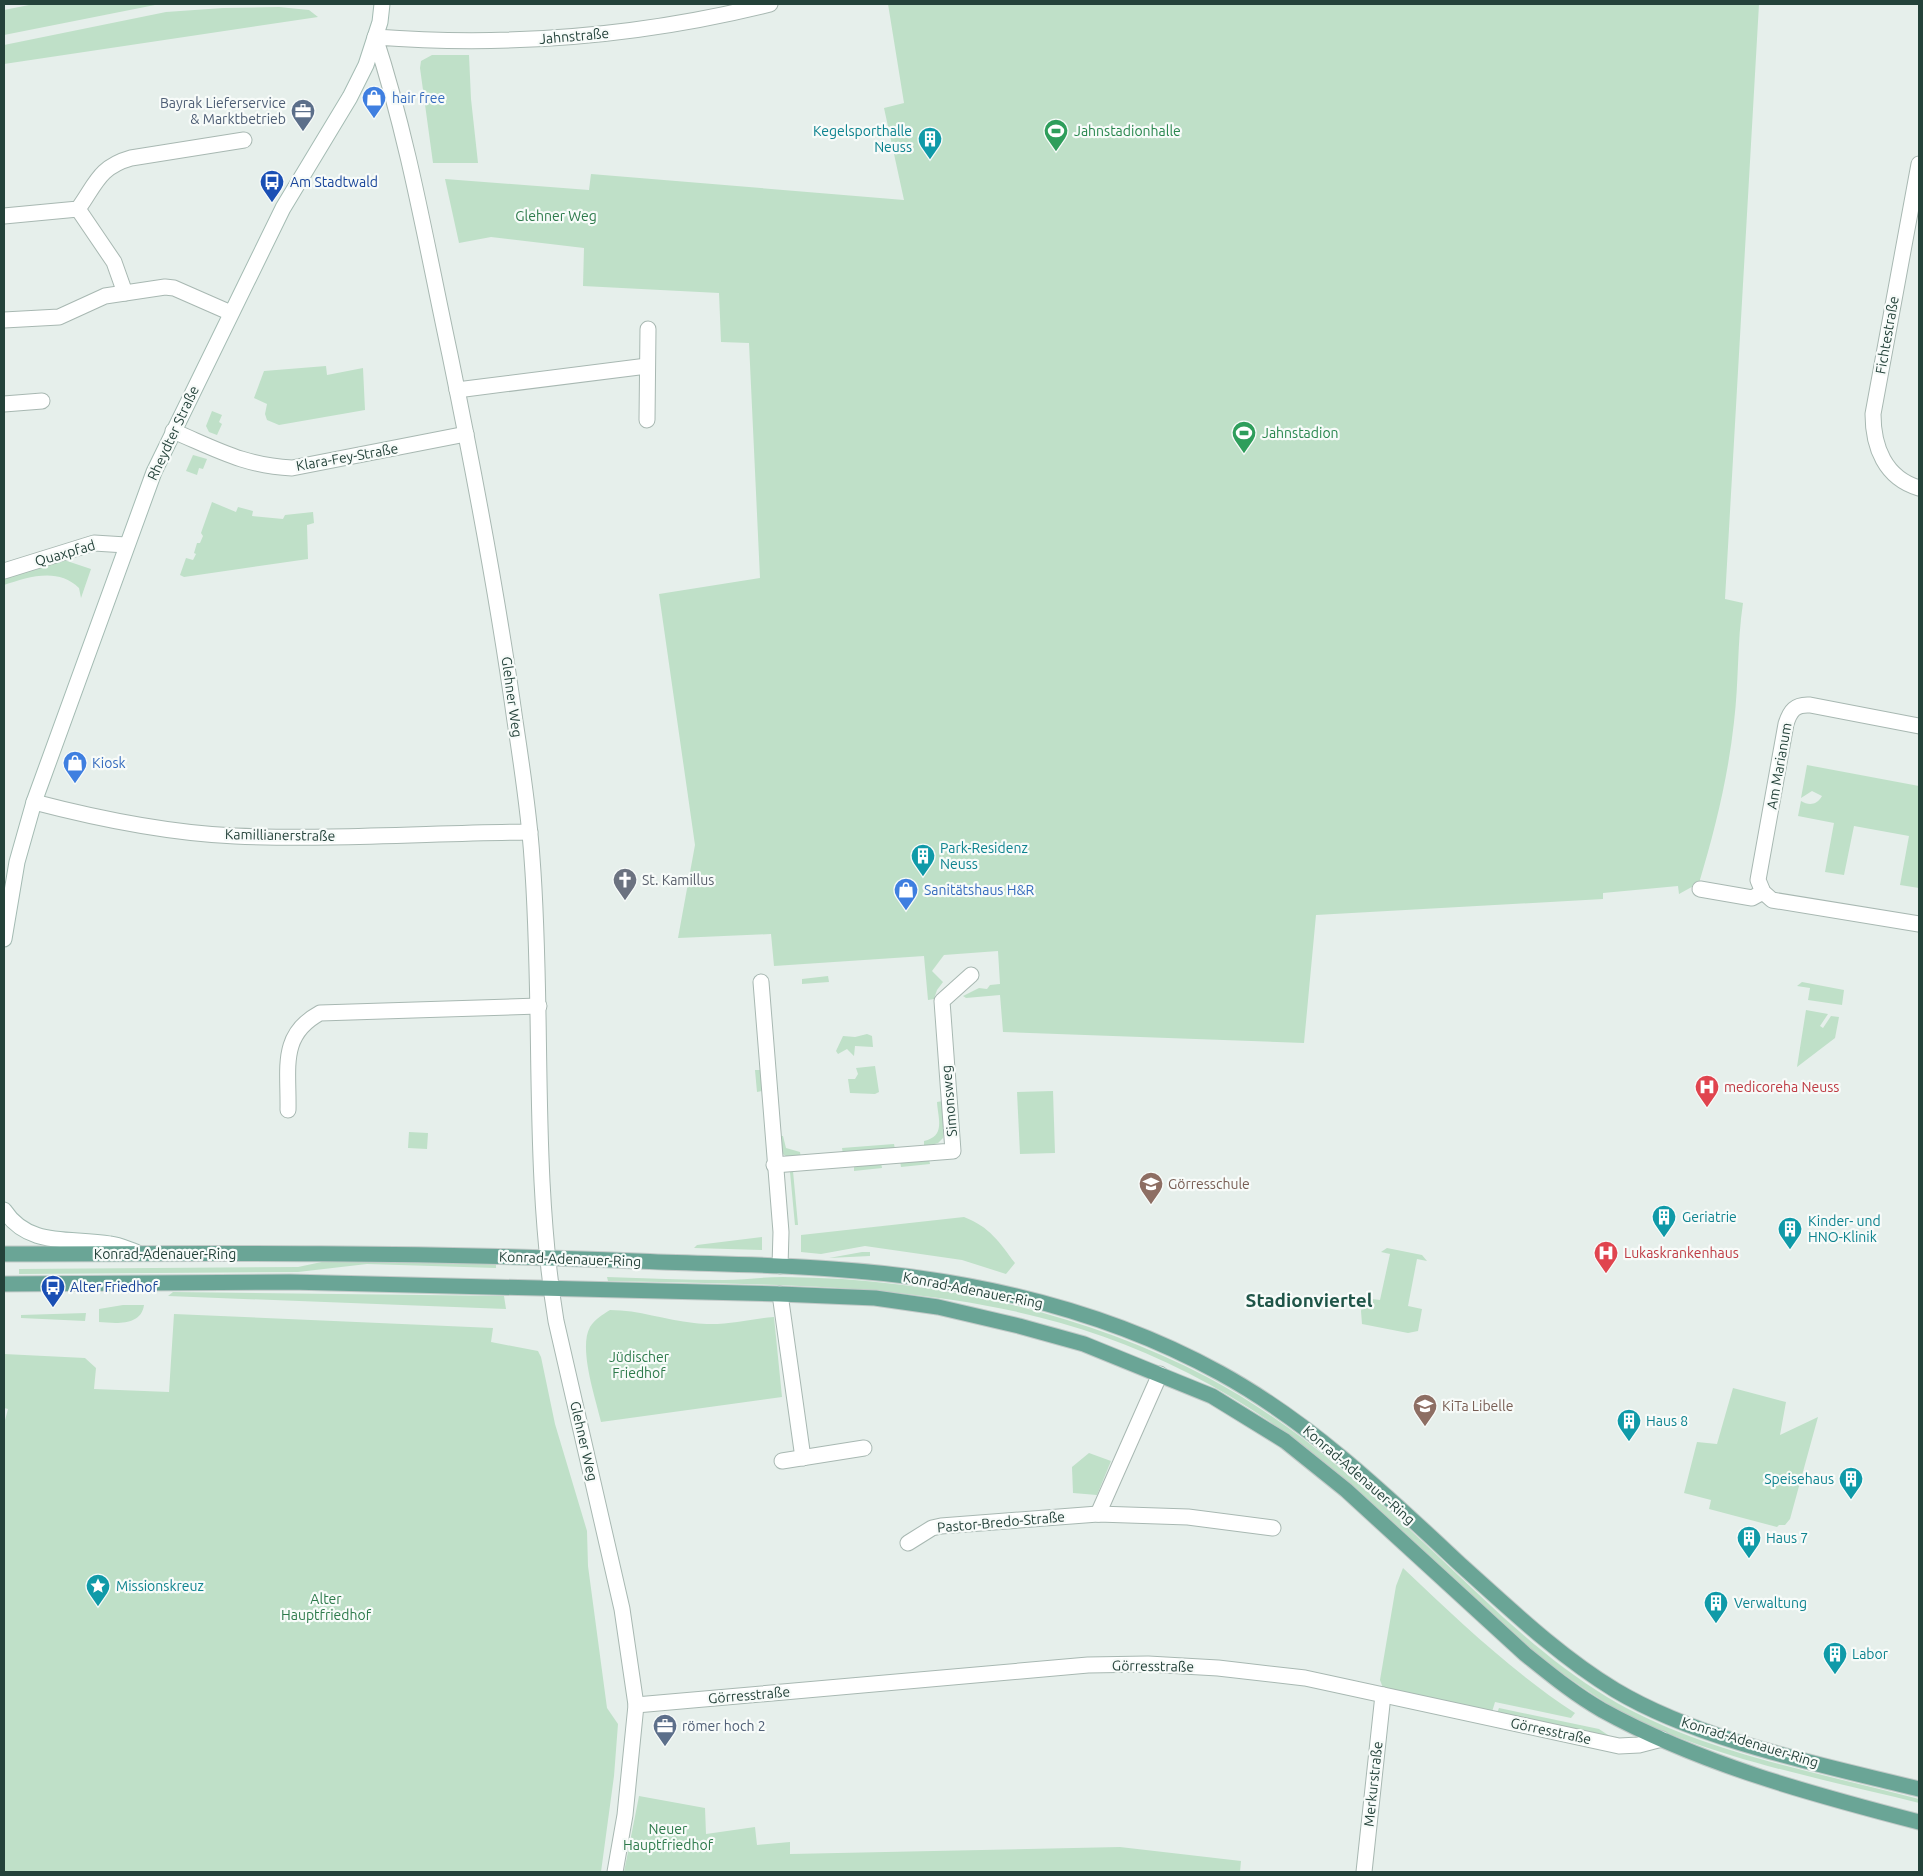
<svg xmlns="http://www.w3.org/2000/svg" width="1923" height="1876" viewBox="0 0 1923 1876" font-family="Ubuntu,sans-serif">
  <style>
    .green { fill: #bfe0c8 }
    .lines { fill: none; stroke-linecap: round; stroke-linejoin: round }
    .street-casing { stroke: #a8b8b2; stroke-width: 17 }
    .secondary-casing { stroke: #a4bbb3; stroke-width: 17 }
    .primary-casing { stroke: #c2cac8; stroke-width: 17 }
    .street { stroke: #fff; stroke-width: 15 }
    .secondary { stroke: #fff; stroke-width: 15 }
    .primary { stroke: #6aa596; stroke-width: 15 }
    .labels { text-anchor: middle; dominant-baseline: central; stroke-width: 4.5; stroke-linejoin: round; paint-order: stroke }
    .street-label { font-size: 14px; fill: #24423a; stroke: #f7fbf9 }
    .shop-label { font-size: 14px; fill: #366cbe; stroke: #f7fbf9; text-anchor: start }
    .service-label { font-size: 14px; fill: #4e5e75; stroke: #f7fbf9; text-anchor: end }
    .culture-label { font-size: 14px; fill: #0d838f; stroke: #f7fbf9; text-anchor: start }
    .leisure-label { font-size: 14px; fill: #27864d; stroke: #f7fbf9; text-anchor: start }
    .transit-label { font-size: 14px; fill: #164399; stroke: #f7fbf9; text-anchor: start }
    .park-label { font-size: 14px; fill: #2d7a4b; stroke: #f7fbf9 }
    .worship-label { font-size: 14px; fill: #5b616d; stroke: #f7fbf9; text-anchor: start }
    .health-label { font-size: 14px; fill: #be3a42; stroke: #f7fbf9; text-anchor: start }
    .education-label { font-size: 14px; fill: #785e54; stroke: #f7fbf9; text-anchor: start }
    .district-label { font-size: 19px; font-weight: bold; fill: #1f5548; stroke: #f7fbf9 }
  </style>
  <rect width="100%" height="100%" fill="#e6efeb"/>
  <!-- green -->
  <g class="green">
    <polygon points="34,4 160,4 4,35 4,10"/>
    <path d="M888 4H1759L1725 599 1743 603C1737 642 1739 682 1734 722 1728 777 1715 830 1699 883L1679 894 1678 886 1603 893V899L1316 915 1304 1043 1003 1032 1000 995 966 998 963 996 979 988 987 989 990 985 1000 984 998 951 944 955 932 971 943 982 937 990 934 999 928 1000 924 956 774 966 771 934 678 938 695 845 659 594 760 578 749 343 721 342 719 293 583 286 584 248 491 237 459 243 445 179 589 190 591 174 904 200 884 108 904 103Z"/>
    <polygon points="279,7 309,10 318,17 4,64 4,45 166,12 223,8"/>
    <polygon points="432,55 469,55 471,99 478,163 433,163 420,68 421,61"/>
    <polygon points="326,366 327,375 363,368 365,410 279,425 267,420 265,414 267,404 254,398 264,371"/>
    <polygon points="212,411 222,415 219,422 222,424 217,435 209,432 206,426"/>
    <polygon points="193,455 207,459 203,469 199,468 197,475 186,471"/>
    <polygon points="212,502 236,512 238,507 253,511 252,516 283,519 285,515 313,512 314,523 307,525 308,559 184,577 180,575 186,558 193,560 196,554 194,553 197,543 200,543 203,536 201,533"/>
    <path d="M64 560 91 569 81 598 79 588C58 567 28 577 4 585V576Z"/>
    <path d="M1807 765 1919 786V888L1900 885 1909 836 1854 826 1844 875 1825 872 1834 823 1798 816 1801 801C1809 806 1817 805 1822 796L1812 791 1801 798Z"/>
    <polygon points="828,976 829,982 802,984 802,979"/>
    <polygon points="1802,982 1844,990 1842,1005 1808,1000 1810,988 1797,986"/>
    <polygon points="1806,1010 1828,1014 1820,1026 1823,1028 1831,1016 1839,1017 1835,1038 1797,1067"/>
    <polygon points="867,1034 872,1036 873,1047 855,1046 854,1056 847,1049 838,1054 836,1051 843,1036 855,1037"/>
    <polygon points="875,1066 879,1092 875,1094 850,1093 848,1079 855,1079 858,1074 856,1068"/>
    <polygon points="755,1070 760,1070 762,1091 757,1092"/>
    <polygon points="1053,1091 1055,1153 1020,1154 1017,1092"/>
    <path d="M943 1101V1138L938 1143 924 1147V1141C946 1136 938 1119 937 1102Z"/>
    <polygon points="409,1132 428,1133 427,1149 408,1148"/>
    <path d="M778 1136H783L786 1148 800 1152 801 1158C780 1157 782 1156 778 1136Z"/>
    <polygon points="894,1144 895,1149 843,1154 842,1148"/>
    <polygon points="929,1159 930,1164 901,1167 900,1161"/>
    <polygon points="881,1163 882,1168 854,1171 854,1165"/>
    <polygon points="793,1171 798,1225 795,1225 790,1172"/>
    <path d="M964 1217C990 1227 999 1242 1015 1263L1006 1274 962 1260 865 1246 821 1254 801 1252V1235Z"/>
    <polygon points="762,1237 762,1250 694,1248 697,1245"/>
    <polygon points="1387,1248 1422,1255 1427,1261 1417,1259 1408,1306 1422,1309 1418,1331 1408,1333 1362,1324 1361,1311 1364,1298 1380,1300 1390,1254 1381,1252"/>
    <polygon points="862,1252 870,1252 870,1256 829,1258"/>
    <polygon points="331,1260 496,1263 496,1268 367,1264 298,1272 19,1274 19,1269 298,1267"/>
    <path d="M607 1277C646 1278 685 1280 724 1280 744 1280 763 1277 783 1277 928 1278 1078 1310 1207 1377 1294 1423 1367 1489 1438 1556 1491 1606 1544 1659 1607 1697 1698 1752 1817 1772 1919 1799V1803C1817 1777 1689 1755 1600 1699 1507 1641 1433 1557 1351 1484 1301 1441 1247 1403 1188 1373 1007 1279 806 1286 608 1281Z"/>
    <polygon points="173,1292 504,1296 506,1309 168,1296"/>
    <path d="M123 1305H144C141 1327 114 1323 99 1322V1309Z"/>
    <path d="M610 1310C639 1310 665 1320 694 1323 724 1327 745 1319 774 1317L782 1397 601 1422C596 1400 578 1348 590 1327 595 1319 602 1315 610 1310Z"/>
    <polygon points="86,1313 85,1321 21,1318 21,1315"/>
    <polygon points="174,1314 493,1328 491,1342 538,1351 541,1357 555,1424 587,1531 588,1566 607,1708 618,1724 614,1776 601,1872 4,1872 4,1424 8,1409 4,1408 4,1354 85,1358 96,1368 94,1389 169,1392"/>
    <polygon points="1733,1388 1786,1402 1780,1435 1818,1417 1790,1519 1785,1525 1779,1525 1777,1527 1709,1509 1711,1500 1684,1493 1697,1442 1717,1444"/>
    <polygon points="1089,1453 1111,1461 1097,1495 1073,1493 1072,1467"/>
    <path d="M1403 1568C1458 1620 1511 1671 1575 1713L1571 1718 1495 1702 1492 1712 1383 1688 1380 1680 1396 1586Z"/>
    <polygon points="1499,1708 1599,1729 1611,1737 1497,1713"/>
    <polygon points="639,1796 705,1808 706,1834 755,1827 757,1845 790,1842 790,1854 1120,1847 1241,1861 1240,1872 624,1872"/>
  </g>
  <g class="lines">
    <defs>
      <g id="street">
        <path d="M1919 164 1873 414C1873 447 1885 478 1919 488"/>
        <polyline points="78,209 114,262 125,293"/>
        <path d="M4 216 78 209C96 184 99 167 131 158L244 140"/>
        <polyline points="4,320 59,317 105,296 165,287 174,288 231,313"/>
        <polyline points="457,390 647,366"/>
        <polyline points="4,404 42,401"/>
        <polyline points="647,420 648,329"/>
        <path d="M173 431C216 449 245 466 292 468L466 434"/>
        <polyline points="4,571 94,543 126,545"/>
        <path d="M1919 726 1810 705C1795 704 1790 711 1786 724L1758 880 1763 892 1772 900 1919 924"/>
        <path d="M34 802C99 819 167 833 235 836 333 840 432 833 530 832"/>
        <polyline points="1700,889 1752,898 1763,892"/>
        <polyline points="761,982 781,1232 780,1266"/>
        <path d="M288 1110C289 1069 279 1035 320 1013L539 1006"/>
        <polyline points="774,1165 953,1151 942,1001 971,975"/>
        <polyline points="780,1294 803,1458"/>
        <polyline points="782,1461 864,1448"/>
        <polyline points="1098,1514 1160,1374"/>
        <polyline points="908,1543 932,1528 941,1526 1098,1514 1188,1517 1273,1528"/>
        <polyline points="636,1705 1088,1665 1148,1664 1218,1668 1305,1678 1619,1746 1639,1745 1662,1739"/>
        <path d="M615 1872 625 1815 636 1705 622 1609 556 1321C531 1168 544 1012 532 858 529 812 522 767 515 721 498 598 475 477 450 355 427 248 409 141 375 37 508 47 642 36 770 4"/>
        <polyline points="1364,1872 1383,1695"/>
      </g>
      <g id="secondary">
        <polyline points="4,939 17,862 34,802 154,472 283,208 350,97 366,65 380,22 382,4"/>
        <path d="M4 1210C29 1248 70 1237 110 1244 119 1245 127 1249 136 1252"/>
      </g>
      <g id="primary">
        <path d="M4 1254C215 1253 425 1252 636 1261 701 1264 767 1264 832 1269 966 1278 1102 1308 1220 1373 1311 1423 1386 1495 1462 1566 1511 1610 1559 1656 1615 1690 1700 1741 1823 1765 1919 1789"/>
        <path d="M4 1284 290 1282 780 1294 875 1298 938 1307 1019 1326 1084 1344 1212 1396 1285 1441 1346 1490 1525 1654C1550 1674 1574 1694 1602 1710 1700 1764 1811 1794 1919 1822"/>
      </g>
    </defs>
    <!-- street casing -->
    <use href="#street" class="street-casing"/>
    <!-- secondary casing -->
    <use href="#secondary" class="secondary-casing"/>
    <!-- primary casing -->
    <use href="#primary" class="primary-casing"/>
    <!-- street -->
    <use href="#street" class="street"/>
    <!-- secondary -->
    <use href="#secondary" class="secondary"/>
    <!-- primary -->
    <use href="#primary" class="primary"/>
  </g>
  <!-- icons -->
  <defs>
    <symbol id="shop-pin" viewBox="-11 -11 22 30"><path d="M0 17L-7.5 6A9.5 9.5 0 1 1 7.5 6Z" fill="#3f7fe0" stroke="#f7fbf9"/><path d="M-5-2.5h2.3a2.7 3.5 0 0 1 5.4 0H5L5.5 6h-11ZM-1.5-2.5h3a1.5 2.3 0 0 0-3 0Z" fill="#fff"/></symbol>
    <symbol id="office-pin" viewBox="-11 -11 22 30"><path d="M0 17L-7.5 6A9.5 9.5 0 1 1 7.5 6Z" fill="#5c6f8a" stroke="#f7fbf9"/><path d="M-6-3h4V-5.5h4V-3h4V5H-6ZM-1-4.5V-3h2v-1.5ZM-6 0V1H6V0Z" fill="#fff"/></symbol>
    <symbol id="stadium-pin" viewBox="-11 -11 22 30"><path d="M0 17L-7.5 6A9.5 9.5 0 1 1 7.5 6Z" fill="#2e9e5b" stroke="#f7fbf9"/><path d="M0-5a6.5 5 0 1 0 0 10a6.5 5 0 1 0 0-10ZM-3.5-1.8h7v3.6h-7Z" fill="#fff"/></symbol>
    <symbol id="building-pin" viewBox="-11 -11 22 30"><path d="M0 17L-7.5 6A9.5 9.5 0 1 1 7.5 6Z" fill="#0f9aa8" stroke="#f7fbf9"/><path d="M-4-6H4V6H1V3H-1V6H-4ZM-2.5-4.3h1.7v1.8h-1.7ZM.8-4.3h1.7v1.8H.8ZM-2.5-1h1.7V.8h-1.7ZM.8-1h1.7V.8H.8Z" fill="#fff"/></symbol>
    <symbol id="bus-pin" viewBox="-11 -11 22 30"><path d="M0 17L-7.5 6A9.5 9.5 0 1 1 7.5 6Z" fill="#1a4fb4" stroke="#f7fbf9"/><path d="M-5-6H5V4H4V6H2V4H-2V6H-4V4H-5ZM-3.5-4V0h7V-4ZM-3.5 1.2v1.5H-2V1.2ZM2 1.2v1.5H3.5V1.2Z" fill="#fff"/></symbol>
    <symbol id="church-pin" viewBox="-11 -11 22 30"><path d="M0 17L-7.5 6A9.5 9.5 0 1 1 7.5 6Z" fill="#6b7280" stroke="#f7fbf9"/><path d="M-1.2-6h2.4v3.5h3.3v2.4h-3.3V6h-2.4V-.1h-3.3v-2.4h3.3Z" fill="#fff"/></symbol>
    <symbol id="hospital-pin" viewBox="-11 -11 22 30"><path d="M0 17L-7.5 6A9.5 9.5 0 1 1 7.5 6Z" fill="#e0444e" stroke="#f7fbf9"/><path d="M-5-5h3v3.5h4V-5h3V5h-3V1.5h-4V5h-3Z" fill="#fff"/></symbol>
    <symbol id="school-pin" viewBox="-11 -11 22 30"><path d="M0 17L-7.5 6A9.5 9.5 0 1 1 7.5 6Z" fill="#8d6e63" stroke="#f7fbf9"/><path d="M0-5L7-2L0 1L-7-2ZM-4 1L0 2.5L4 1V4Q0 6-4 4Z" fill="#fff"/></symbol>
    <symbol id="sight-pin" viewBox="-11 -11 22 30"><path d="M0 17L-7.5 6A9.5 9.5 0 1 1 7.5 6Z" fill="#0f9aa8" stroke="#f7fbf9"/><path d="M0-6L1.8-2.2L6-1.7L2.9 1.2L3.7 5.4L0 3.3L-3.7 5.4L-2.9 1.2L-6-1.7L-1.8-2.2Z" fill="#fff"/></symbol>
  </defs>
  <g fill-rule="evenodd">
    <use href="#shop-pin" x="360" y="84" width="28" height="38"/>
    <use href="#office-pin" x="289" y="97" width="28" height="38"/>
    <use href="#stadium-pin" x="1042" y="117" width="28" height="38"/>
    <use href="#building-pin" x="916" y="125" width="28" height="38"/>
    <use href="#bus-pin" x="258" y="168" width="28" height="38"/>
    <use href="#stadium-pin" x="1230" y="419" width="28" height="38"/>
    <use href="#shop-pin" x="61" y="749" width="28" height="38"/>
    <use href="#building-pin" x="909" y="842" width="28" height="38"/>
    <use href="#church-pin" x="611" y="866" width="28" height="38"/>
    <use href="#shop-pin" x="892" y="876" width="28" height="38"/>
    <use href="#hospital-pin" x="1693" y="1073" width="28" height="38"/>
    <use href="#school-pin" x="1137" y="1170" width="28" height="38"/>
    <use href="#building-pin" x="1650" y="1203" width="28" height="38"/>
    <use href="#building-pin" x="1776" y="1215" width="28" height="38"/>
    <use href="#hospital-pin" x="1592" y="1239" width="28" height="38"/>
    <use href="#bus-pin" x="39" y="1273" width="28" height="38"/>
    <use href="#school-pin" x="1411" y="1392" width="28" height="38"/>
    <use href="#building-pin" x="1615" y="1407" width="28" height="38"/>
    <use href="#building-pin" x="1837" y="1465" width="28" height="38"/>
    <use href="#building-pin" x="1735" y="1524" width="28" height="38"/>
    <use href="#sight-pin" x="84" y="1572" width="28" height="38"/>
    <use href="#building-pin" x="1702" y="1589" width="28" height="38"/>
    <use href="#building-pin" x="1821" y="1640" width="28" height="38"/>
    <use href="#office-pin" x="651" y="1712" width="28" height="38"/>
  </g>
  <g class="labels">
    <!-- street labels -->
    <g class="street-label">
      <text transform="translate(574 36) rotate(-5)">Jahnstraße</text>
      <text transform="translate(1887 335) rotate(-80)">Fichtestraße</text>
      <text transform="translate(173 433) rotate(-65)">Rheydter Straße</text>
      <text transform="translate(347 457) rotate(-10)">Klara-Fey-Straße</text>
      <text transform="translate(65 553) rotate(-16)">Quaxpfad</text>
      <text transform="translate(512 697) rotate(82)">Glehner Weg</text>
      <text transform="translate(1779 766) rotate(-80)">Am Marianum</text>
      <text transform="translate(280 835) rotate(1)">Kamillianerstraße</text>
      <text transform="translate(949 1101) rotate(-95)">Simonsweg</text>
      <text x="165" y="1254">Konrad-Adenauer-Ring</text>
      <text transform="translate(570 1259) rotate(2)">Konrad-Adenauer-Ring</text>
      <text transform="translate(973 1290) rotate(11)">Konrad-Adenauer-Ring</text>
      <text transform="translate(584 1441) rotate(77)">Glehner Weg</text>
      <text transform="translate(1359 1475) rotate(41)">Konrad-Adenauer-Ring</text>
      <text transform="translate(1001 1522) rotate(-5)">Pastor-Bredo-Straße</text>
      <text transform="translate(1153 1666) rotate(1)">Görresstraße</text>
      <text transform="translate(749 1695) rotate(-5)">Görresstraße</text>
      <text transform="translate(1551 1731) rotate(12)">Görresstraße</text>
      <text transform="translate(1750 1742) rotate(17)">Konrad-Adenauer-Ring</text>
      <text transform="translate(1373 1784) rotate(-84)">Merkurstraße</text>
    </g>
    <!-- shop labels -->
    <g class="shop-label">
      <text x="392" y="98">hair free</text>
      <text x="92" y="763">Kiosk</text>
      <text x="924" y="890">Sanitätshaus H&amp;R</text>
    </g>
    <!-- service labels -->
    <g class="service-label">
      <text x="286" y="103">Bayrak Lieferservice<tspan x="286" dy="16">&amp; Marktbetrieb</tspan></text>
      <text x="682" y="1726" text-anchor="start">römer hoch 2</text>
    </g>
    <!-- culture labels -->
    <g class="culture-label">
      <text x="912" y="131" text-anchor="end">Kegelsporthalle<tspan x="912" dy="16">Neuss</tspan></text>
      <text x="940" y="848">Park-Residenz<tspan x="940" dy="16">Neuss</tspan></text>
      <text x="1682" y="1217">Geriatrie</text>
      <text x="1808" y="1221">Kinder- und<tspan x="1808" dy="16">HNO-Klinik</tspan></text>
      <text x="1646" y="1421">Haus 8</text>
      <text x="1834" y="1479" text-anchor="end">Speisehaus</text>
      <text x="1766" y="1538">Haus 7</text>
      <text x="116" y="1586">Missionskreuz</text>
      <text x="1734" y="1603">Verwaltung</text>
      <text x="1852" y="1654">Labor</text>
    </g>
    <!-- leisure labels -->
    <g class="leisure-label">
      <text x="1074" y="131">Jahnstadionhalle</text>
      <text x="1262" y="433">Jahnstadion</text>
    </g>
    <!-- transit labels -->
    <g class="transit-label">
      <text x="290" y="182">Am Stadtwald</text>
      <text x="70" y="1287">Alter Friedhof</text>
    </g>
    <!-- park labels -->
    <g class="park-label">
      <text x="556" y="216">Glehner Weg</text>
      <text x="639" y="1357">Jüdischer<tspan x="639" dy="16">Friedhof</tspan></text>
      <text x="326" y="1599">Alter<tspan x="326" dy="16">Hauptfriedhof</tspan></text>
      <text x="668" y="1829">Neuer<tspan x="668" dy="16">Hauptfriedhof</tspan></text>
    </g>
    <!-- worship labels -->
    <g class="worship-label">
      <text x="642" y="880">St. Kamillus</text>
    </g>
    <!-- health labels -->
    <g class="health-label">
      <text x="1724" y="1087">medicoreha Neuss</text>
      <text x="1624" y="1253">Lukaskrankenhaus</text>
    </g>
    <!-- education labels -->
    <g class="education-label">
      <text x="1168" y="1184">Görresschule</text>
      <text x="1442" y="1406">KiTa Libelle</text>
    </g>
    <!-- district labels -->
    <g class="district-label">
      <text x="1309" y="1300">Stadionviertel</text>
    </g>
  </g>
  <!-- border -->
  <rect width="1923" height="1876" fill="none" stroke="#24423a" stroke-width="10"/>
</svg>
